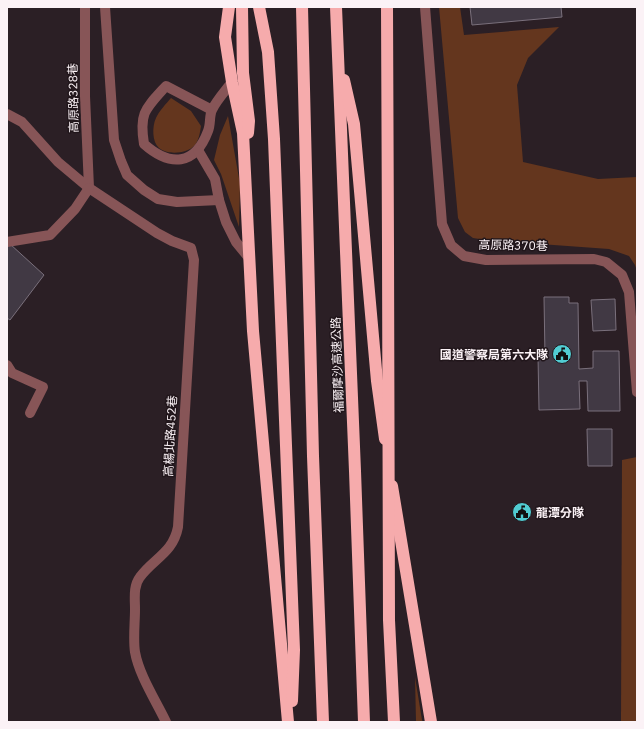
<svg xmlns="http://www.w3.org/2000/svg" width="644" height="729" viewBox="0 0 644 729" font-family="'IBM Plex Sans','Noto Sans TC',sans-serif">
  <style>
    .green { fill: #64361e }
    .building { fill: #413944; stroke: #7a707c }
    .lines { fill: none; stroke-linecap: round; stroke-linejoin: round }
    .minor { stroke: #875557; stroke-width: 10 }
    .highway { stroke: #f6abac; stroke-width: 12 }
    .highway-bridge { stroke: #f6abac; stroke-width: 12 }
    .labels { text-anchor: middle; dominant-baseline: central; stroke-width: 3; stroke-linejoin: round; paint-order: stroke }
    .street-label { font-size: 12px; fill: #fbf2f6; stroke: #21161b }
    .poi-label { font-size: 12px; font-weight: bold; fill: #fbf2f6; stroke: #21161b; text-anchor: end }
  </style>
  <rect width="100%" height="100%" fill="#2b1f25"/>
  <!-- green -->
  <g class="green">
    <polygon points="439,7 460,7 464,35 559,27 528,58 517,85 523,162 598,179 637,177 637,271 635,265 629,256 609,249 526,243 500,242 473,238 465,232 458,218"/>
    <path d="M171 98 191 111 201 126C200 132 199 141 194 146 186 154 167 155 159 148 152 142 152 126 156 118 159 111 166 104 171 98Z"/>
    <polygon points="228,116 240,184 239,227 221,174 214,160 220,135"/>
    <polygon points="637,457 637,722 621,722 622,460"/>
    <polygon points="415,677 422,720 423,722 416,722"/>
  </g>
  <!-- building -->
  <g class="building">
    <polygon points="470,7 561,7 562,17 472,25"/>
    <polygon points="10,244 44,275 10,320 7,318 7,247"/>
    <polygon points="544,297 569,297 569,303 578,303 579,369 593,368 593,351 619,351 620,411 588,411 587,381 579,381 580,409 539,410 538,356 545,356"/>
    <polygon points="615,299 616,330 593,331 591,300"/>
    <polygon points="587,429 612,429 612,466 588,466"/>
  </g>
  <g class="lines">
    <!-- minor -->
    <g class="minor">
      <polyline points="85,7 85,96 89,188"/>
      <polyline points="105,7 114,140 121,161 127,175 144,190 158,199 177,202 219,200"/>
      <polyline points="425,7 442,224 451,245 464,256 486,260 594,259 606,262 622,275 629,292 637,392"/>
      <path d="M212 110 166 86C145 109 139 113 144 144 170 167 195 166 208 131 211 124 209 116 212 110 216 101 226 90 232 82"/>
      <path d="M7 114 22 122 58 162 89 188 157 233 172 241 191 248 194 260 178 527C173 553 154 558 140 577 133 586 135 599 135 609 135 623 133 639 135 652 139 675 156 701 166 722"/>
      <polyline points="198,150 215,179 219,200 226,222 236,242 249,258"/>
      <polyline points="7,242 50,235 75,209 89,188"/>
      <polyline points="7,365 12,373 43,387 30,413"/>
    </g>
    <!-- highway -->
    <g class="highway">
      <polyline points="229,7 225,37 232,82 243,133 253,331 288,722"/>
      <polyline points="242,7 243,73 249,121 248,133"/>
      <polyline points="259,7 268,52 274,139 294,650 292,701"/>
      <polyline points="302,7 313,456 323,722"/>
      <polyline points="336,7 355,471 364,722"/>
      <polyline points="387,7 388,248"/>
      <polyline points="344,80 354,124 377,381 385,439"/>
      <polyline points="392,486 431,722"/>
    </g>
    <!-- highway-bridge -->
    <polyline class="highway-bridge" points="388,248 389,620 394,722"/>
  </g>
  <!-- icons -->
  <defs>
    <symbol id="civic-disc" viewBox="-11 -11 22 22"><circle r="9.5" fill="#51ccd2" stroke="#21161b"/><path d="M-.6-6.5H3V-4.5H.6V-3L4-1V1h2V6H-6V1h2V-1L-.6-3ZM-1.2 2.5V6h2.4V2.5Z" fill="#111"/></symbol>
  </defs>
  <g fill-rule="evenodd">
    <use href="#civic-disc" x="551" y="343" width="22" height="22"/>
    <use href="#civic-disc" x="511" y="501" width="22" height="22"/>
  </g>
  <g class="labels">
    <!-- street labels -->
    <g class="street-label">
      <text transform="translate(73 98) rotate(-91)">高原路328巷</text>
      <text transform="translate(513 245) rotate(1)">高原路370巷</text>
      <text transform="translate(337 365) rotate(-92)">福爾摩沙高速公路</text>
      <text transform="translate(170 436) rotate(-87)">高楊北路452巷</text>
    </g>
    <!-- poi labels -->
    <g class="poi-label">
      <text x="548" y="354">國道警察局第六大隊</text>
      <text x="536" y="512" text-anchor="start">龍潭分隊</text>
    </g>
  </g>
  <!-- border -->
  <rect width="644" height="729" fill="none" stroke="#fbf2f6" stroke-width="16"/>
</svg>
